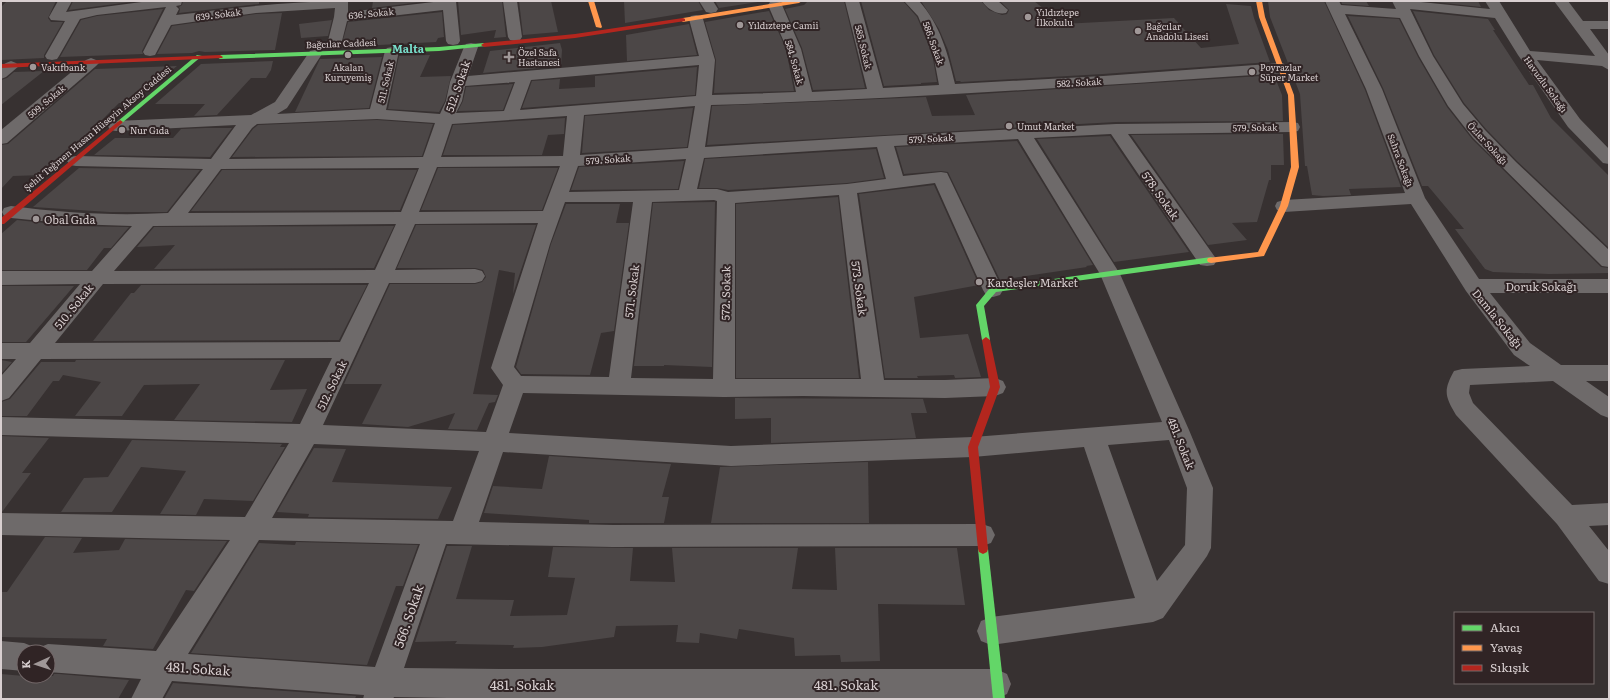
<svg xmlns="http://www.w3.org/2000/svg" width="1610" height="700" viewBox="0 0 1610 700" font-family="Literata,serif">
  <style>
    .building { fill: #4c4747 }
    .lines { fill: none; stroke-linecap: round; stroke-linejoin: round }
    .street { fill: #6e6a6a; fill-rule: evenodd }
    .fast { fill: #63d668; fill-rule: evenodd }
    .slow { fill: #ff974d; fill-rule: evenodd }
    .jam { fill: #b3261e; fill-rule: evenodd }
    .poi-dot { fill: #a09898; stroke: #302425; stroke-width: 1.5 }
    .labels { text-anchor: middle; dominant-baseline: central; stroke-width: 4; stroke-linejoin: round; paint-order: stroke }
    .far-poi-label { font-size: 9px; fill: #d8cfd0; stroke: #302425; text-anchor: start }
    .far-street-label { font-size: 9px; fill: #d8cfd0; stroke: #302425 }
    .far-quarter-label { font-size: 11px; font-weight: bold; fill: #77ddca; stroke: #302425 }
    .street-label { font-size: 11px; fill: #d8cfd0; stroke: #302425 }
    .poi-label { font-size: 11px; fill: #d8cfd0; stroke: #302425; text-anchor: start }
    .near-street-label { font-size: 13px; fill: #d8cfd0; stroke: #302425 }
  </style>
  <rect width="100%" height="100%" fill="#373131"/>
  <!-- building -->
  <g class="building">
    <polygon points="7,1 56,1 48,18 51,22 63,22 44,55 44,58 1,60 1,7"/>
    <polygon points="73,1 138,1 69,10"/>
    <polygon points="183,1 259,1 259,4 179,13 180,9 179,7 182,5"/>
    <polygon points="373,1 429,1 372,8"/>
    <polygon points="458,1 502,1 506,37 494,38 496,30 461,35"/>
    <polygon points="519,1 551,1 558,32 523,35"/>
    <polygon points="624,1 698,1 703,10 625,23"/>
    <polygon points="715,1 758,1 758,2 719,8"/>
    <polygon points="814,1 844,1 865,88 813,90 802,48 785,9 804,5 807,2"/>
    <polygon points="861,1 903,1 917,17 932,53 937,82 921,83 921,84 884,86"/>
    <polygon points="921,1 981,1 989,10 1002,15 1007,14 1009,10 1000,1 1034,1 1063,24 1174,18 1201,48 1239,44 1226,4 1251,6 1254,18 1270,62 1103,74 961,82 960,81 956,81 948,50 939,29"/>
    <polygon points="1268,1 1324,1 1365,90 1401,187 1349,189 1351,195 1323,196 1312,195 1307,166 1305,166 1300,94 1270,17"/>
    <polygon points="1341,1 1366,1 1369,6 1342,4"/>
    <polygon points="1426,1 1478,1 1481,7"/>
    <polygon points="163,9 142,51 143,54 60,57 81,20 97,16"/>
    <polygon points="769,11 786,49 794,91 714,93 716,60 705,22"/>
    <polygon points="1413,11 1488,19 1495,30 1493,30 1529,85 1533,85 1551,118 1609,176 1609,248 1517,161 1486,129 1464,103 1434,55"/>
    <polygon points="442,12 444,37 438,38 436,42 341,47 348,22"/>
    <polygon points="282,13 275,50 205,52 199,51 192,53 157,54 172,26 256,14"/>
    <polygon points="1348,16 1399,19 1418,57 1447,107 1472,139 1601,267 1609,268 1609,273 1549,274 1493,272 1485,269 1455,229 1464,229 1428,186 1422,186 1383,88"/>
    <polygon points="332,20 328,36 301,38 299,24"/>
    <polygon points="689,24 697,55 627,61 626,35"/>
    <polygon points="560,43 562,50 561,66 483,73 490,51"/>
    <polygon points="430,55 420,77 451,76 445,101 439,112 388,109 399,56"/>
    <polygon points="382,57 369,108 295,112 320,59"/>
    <polygon points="273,61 271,70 266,78 251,78 217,115 194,116 205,104 155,104 201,64"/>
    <polygon points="177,66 131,103 119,103 85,137 90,137 43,175 13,176 1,189 1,145 8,144 95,69"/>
    <polygon points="697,67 695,95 522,108 532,81 560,79 559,89 595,87 595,76"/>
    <polygon points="44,71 1,105 1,80 7,78 14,72"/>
    <polygon points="1274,75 1282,95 1283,121 1116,122 707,145 712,106 926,97 932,116 975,115 966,95"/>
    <polygon points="513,84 503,110 458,111 463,101 466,87"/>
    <polygon points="693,108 687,147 582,153 585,116"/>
    <polygon points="565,118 564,134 548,135 542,155 443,155 453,125"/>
    <polygon points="377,120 433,124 422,156 232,157 253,129 258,125"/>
    <polygon points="205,128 232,128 210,157 94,155 115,138 173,138 181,129"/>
    <polygon points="1283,134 1284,165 1271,165 1271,180 1269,180 1257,222 1232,223 1247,240 1208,245 1131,135"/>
    <polygon points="1110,136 1189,252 1114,262 1037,139"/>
    <polygon points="1017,141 1093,265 1086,266 1087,267 1000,280 948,172 941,171 904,174 896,147"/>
    <polygon points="876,149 884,178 847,183 728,190 717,188 699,188 705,159"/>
    <polygon points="684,161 678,189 571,190 579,167"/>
    <polygon points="79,168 200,170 167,212 109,212 33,207"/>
    <polygon points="438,168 558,168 542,210 421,210"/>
    <polygon points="222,170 417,170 400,210 191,211"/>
    <polygon points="934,185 979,285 914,297 920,338 968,334 981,377 955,378 954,375 917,376 918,378 885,378 859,194"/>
    <polygon points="838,197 859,378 736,378 736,204"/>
    <polygon points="714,202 715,202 712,367 664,365 664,366 634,366 653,203"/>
    <polygon points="566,204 620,204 616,223 629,223 614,331 601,333 590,375 521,374 516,367 551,244"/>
    <polygon points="17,220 72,226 129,227 111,248 104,248 87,270 1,270 1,234"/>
    <polygon points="416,225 536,225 513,294 515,273 499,270 473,394 498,395 495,402 489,403 477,430 448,429 455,413 408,427 362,424 382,384 344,384 390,284 475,284 482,282 486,277 483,270 475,268 397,268"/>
    <polygon points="394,226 374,268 154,269 175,245 137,247 154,227"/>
    <polygon points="141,285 367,285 339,340 93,341 131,293 134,293"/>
    <polygon points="1,286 74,286 26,342 1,342"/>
    <polygon points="1,360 12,362 1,374"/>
    <polygon points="76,360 285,360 270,390 307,389 292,422 174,420 200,384 144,385 122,416 75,416 101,382 63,375 59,381 53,381 27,416 1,416 1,402 10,399 41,362 75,362"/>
    <polygon points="735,398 923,399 927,413 911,413 916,438 771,443 771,418 735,419"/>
    <polygon points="1,436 49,438 22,473 31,473 2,512"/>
    <polygon points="132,440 282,444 280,447 285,447 253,501 204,499 196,515 160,514 186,471 141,467 112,512 61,512 84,478 108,477"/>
    <polygon points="314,448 346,449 332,482 452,487 438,519 308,517 309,514 277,512"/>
    <polygon points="549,456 671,464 662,497 669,497 664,523 589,523 589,520 484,513 493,486 542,489"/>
    <polygon points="868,462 869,523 711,523 720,467"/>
    <polygon points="45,537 82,538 73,553 119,550 125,539 227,541 194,591 186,590 153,649 103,646 107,639 1,637 1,592 7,592"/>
    <polygon points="296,542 418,545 403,586 396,586 367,665 191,653 259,543 295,545"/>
    <polygon points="447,546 472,546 456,599 514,600 510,616 567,615 575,578 548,577 553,547 633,548 630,581 675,582 672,548 798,548 792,589 837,590 835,548 957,548 965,605 878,604 880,661 841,662 840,655 795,656 794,638 739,629 737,639 700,633 699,643 676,642 678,625 616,626 614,637 542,647 513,648 514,645 455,644 457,641 415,642"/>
    <polygon points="1,674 24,676 53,676 54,674 59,674 129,680 118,699 1,699"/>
    <polygon points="173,683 356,696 355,699 164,699"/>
  </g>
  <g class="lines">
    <!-- street -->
    <g class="street">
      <path d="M58 1H72L66 12 149 1H182L181 5 176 6 179 9 176 15C233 8 290 1 348 1V12L442 1H456L460 41 458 44 453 45 448 44 446 41 443 10 347 21 341 45 339 48 334 49 329 48 327 45 334 17 335 8 256 13 171 25 155 55 150 56 145 55 143 52 166 7 97 15 80 19 59 56 57 59 52 60 47 59 45 56 65 21 51 20 49 17Z"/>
      <polygon points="503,1 517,1 522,37 520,40 515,41 510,40 508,37"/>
      <polygon points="699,1 713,1 718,9 716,12 711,13 706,12"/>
      <path d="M775 1 780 2 782 5 801 49 812 92 867 89 845 1H859L883 88 939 85 933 53 918 16 904 1H919C940 24 948 54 955 84L1103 76 1282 63 1287 65 1290 68 1287 71 1282 73C1092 86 902 99 711 105L705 147 884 136 1116 124 1292 122 1298 123 1300 127 1298 131 1292 132 1128 134 1217 260 1214 265 1207 266 1200 265 1111 134 1034 138 1120 274 1189 430 1213 488 1211 548 1207 556 1163 618 1153 622 991 645 981 641 977 631 981 621 991 617 1135 598 1084 447 973 457 731 466 503 452 479 522 613 525 982 524 991 527 995 535 991 543 982 546 613 547 446 544 404 668 501 669H996L1007 674 1011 684 1007 694 996 699H501L394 697 393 699H363L364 695 172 681 162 699H131L141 679 48 672V652H24V671L1 669V641L24 643 34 647 36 651 38 648 48 644 156 651 230 540 1 535V513L245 517 289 443 1 435V417L300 424 332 358 41 359 9 398 1 401V376L16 359H1V343H30L80 284 1 285V271H92L132 226 72 224 11 218 4 216 2 212 4 208 11 206C63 213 116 216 168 213L203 169 76 166 70 165 67 161 70 157 76 156 211 159 236 125 116 131 110 130 108 126 110 122 116 121 251 115 275 102 310 51 315 50 320 51 322 54 287 108 277 114 370 109 385 51 387 48 392 47 397 48 399 51 386 110 440 114 446 101 450 82 464 47 466 44 471 43 476 44 478 47 468 76 699 56 689 19 691 16 696 15 701 16 703 19 715 60 712 95 796 92 787 49 768 5 770 2ZM699 65 696 96 520 110 531 80ZM515 82 504 111 456 113 462 101 465 86ZM695 106 688 148 580 155 584 115ZM567 116 563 156 441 157 452 124ZM377 119 435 123 423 157 229 159 252 128 257 124ZM1018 139 1100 274 1162 422 973 437 731 446 509 433 523 393 724 397 803 396 945 398 995 396 1003 393 1006 387 1003 381 995 378 945 380H884L857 193 935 183 983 290 986 295 993 297 1000 295 1003 290 947 173 941 172 903 176 894 146ZM877 147 886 179 847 184 728 192 717 189H697L704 158ZM686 159 679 190 569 192 578 166ZM560 166 543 211 419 212 437 167ZM419 168 401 212 188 213 221 169ZM839 195 861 379H735V203ZM714 200 717 201 713 379 631 378 652 202ZM565 202H633L609 377 521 376 514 367 550 244ZM538 223 491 368 503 385 486 432 323 425 389 283H475L482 281 485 276 482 271 475 269 395 270 415 224ZM396 224 375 270 114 271 153 226ZM369 283 340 342 55 343 103 284ZM1169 440 1187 488 1185 545 1157 581 1108 445ZM314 444 479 451 453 521 272 518ZM259 540 420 544 375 667 188 654Z"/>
      <path d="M982 1H998L1008 10 1006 13C997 15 987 9 982 1Z"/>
      <path d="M1325 1H1339L1341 5 1396 9 1392 1H1411L1490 9 1485 1H1499L1530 51 1595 56 1554 1H1568L1583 21H1609V29H1590L1609 55V70L1602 66 1537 60 1580 119 1609 149V164L1603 163 1568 127 1518 55 1495 18 1410 9 1433 56 1463 104 1485 130 1516 162 1609 250V267L1602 266 1473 138 1448 106 1419 56 1400 18 1345 14 1382 89 1425 198 1479 279H1609V293H1490L1530 343 1561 365H1609V381H1586L1609 397V418L1601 415 1553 381 1470 385 1469 393 1473 403 1572 505 1609 503V525L1589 526 1609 551V584L1599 581 1557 524 1456 415C1445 396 1443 391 1454 371L1462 369 1530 366 1514 355 1466 291 1411 204 1284 212 1277 210 1275 206 1277 202 1284 200 1405 193 1366 89Z"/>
      <polygon points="91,58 96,60 99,63 96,66 7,143 1,144 1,130 86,60"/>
      <polygon points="11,61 16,63 19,66 6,77 1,79 1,66 6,63"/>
    </g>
    <!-- fast -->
    <g class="fast">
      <polygon points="484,43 486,44 486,46 439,51 220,59 217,57 220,55 439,47"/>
      <polygon points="197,55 202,56 122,123 118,123 118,121"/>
      <polygon points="1211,257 1214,258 1215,260 1214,262 996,292 984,306 990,340 986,343 982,340 976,305 990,288"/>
      <polygon points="983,544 987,546 988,549 1005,699 993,699 978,549 979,546"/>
    </g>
    <!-- slow -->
    <g class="slow">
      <polygon points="588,1 594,1 602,27 601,28 596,27"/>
      <polygon points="789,1 802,1 799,3 683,22 680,20 683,18"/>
      <polygon points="1256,1 1262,1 1265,17 1294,95 1299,167 1288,206 1264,256 1211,263 1208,262 1207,260 1208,258 1258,252 1280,206 1291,167 1288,95 1259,17"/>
    </g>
    <!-- jam -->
    <g class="jam">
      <polygon points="683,18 685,19 685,21 575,38 484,47 481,45 484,43 575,34"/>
      <polygon points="220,55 223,57 222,58 1,68 1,64"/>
      <polygon points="120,120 123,122 122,123 4,224 1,224 1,218"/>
      <polygon points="986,337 990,340 1000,387 978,447 988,549 987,552 983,554 979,552 978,549 968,447 990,387 982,340"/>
    </g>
  </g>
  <!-- markers -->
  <g class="poi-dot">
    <circle cx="1028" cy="17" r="4"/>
    <circle cx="740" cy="25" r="4"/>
    <circle cx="1138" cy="31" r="4"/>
    <circle cx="348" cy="55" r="4"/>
    <path d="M507 51h4v4h4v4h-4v4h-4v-4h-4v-4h4z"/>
    <circle cx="33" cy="67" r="4"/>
    <circle cx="1252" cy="72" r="4"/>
    <circle cx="1009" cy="126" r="4"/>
    <circle cx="122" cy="130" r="4"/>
    <circle cx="36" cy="219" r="4"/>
    <circle cx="979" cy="282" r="4"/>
  </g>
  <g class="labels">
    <!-- far-poi labels -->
    <g class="far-poi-label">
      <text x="1036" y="12">Yıldıztepe<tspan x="1036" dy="10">İlkokulu</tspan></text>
      <text x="748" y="25">Yıldıztepe Camii</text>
      <text x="1146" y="26">Bağcılar<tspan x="1146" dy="10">Anadolu Lisesi</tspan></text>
      <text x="518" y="52">Özel Safa<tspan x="518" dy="10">Hastanesi</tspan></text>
      <text x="41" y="67">Vakıfbank</text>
      <text x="348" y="67" text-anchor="middle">Akalan<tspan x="348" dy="10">Kuruyemiş</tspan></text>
      <text x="1260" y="67">Poyrazlar<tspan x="1260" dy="10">Süper Market</tspan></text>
      <text x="1017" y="126">Umut Market</text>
      <text x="130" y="130">Nur Gıda</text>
    </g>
    <!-- far-street labels -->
    <g class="far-street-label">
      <text transform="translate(371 13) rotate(-6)">636. Sokak</text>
      <text transform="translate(218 14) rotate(-7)">639. Sokak</text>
      <text transform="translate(341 43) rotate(-2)">Bağcılar Caddesi</text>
      <text transform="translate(934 43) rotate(70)">586. Sokak</text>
      <text transform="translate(864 47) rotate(76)">585. Sokak</text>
      <text transform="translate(795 62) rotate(74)">584. Sokak</text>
      <text transform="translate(385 82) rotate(-77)">511. Sokak</text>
      <text transform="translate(1079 82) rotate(-3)">582. Sokak</text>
      <text transform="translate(1546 84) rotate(54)">Havuzlu Sokağı</text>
      <text transform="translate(46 101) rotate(-40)">509. Sokak</text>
      <text transform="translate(1255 127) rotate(-1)">579. Sokak</text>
      <text transform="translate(97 128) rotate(-40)">Şehit Teğmen Hasan Hüseyin Aksoy Caddesi</text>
      <text transform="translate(931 138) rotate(-3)">579. Sokak</text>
      <text transform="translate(1488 143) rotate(47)">Özler Sokağı</text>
      <text transform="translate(608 159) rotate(-4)">579. Sokak</text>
      <text transform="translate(1401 160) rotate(69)">Sahra Sokağı</text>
    </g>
    <!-- far-quarter labels -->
    <g class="far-quarter-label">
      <text x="408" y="48">Malta</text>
    </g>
    <!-- street labels -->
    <g class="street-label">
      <text transform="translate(457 86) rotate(-71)">512. Sokak</text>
      <text transform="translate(1161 195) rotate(55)">578. Sokak</text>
      <text x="1541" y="286">Doruk Sokağı</text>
      <text transform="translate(860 288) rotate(82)">573. Sokak</text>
      <text transform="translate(631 291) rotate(-83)">571. Sokak</text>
      <text transform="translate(725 293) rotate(-89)">572. Sokak</text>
      <text transform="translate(73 306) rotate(-51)">510. Sokak</text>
      <text transform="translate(1498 318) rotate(51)">Damla Sokağı</text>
      <text transform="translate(331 385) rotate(-64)">512. Sokak</text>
      <text transform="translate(1182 443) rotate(68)">481. Sokak</text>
    </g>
    <!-- poi labels -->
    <g class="poi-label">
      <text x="44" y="219">Obal Gıda</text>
      <text x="987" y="282">Kardeşler Market</text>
    </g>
    <!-- near-street labels -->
    <g class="near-street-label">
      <text transform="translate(408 616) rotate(-71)">566. Sokak</text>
      <text transform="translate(198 668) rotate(4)">481. Sokak</text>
      <text x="522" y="684">481. Sokak</text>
      <text x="846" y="684">481. Sokak</text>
    </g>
  </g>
  <!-- border -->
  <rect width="1610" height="700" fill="none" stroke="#d8cfd0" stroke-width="4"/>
  <!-- legend -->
  <rect x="1454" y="612" width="140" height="72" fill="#302425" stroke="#736869"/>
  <rect x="1462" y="625" width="20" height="6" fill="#63d668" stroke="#736869"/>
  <text x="1490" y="632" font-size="12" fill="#d8cfd0">Akıcı</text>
  <rect x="1462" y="645" width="20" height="6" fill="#ff974d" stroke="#736869"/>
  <text x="1490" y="652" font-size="12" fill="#d8cfd0">Yavaş</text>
  <rect x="1462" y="665" width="20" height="6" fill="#b3261e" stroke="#736869"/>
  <text x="1490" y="672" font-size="12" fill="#d8cfd0">Sıkışık</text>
  <!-- north arrow -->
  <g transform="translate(36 664) rotate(267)"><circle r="19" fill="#302425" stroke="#736869"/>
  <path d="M0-3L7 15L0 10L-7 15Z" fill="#a09898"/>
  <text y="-6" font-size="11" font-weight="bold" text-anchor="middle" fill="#d8cfd0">K</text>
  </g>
</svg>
